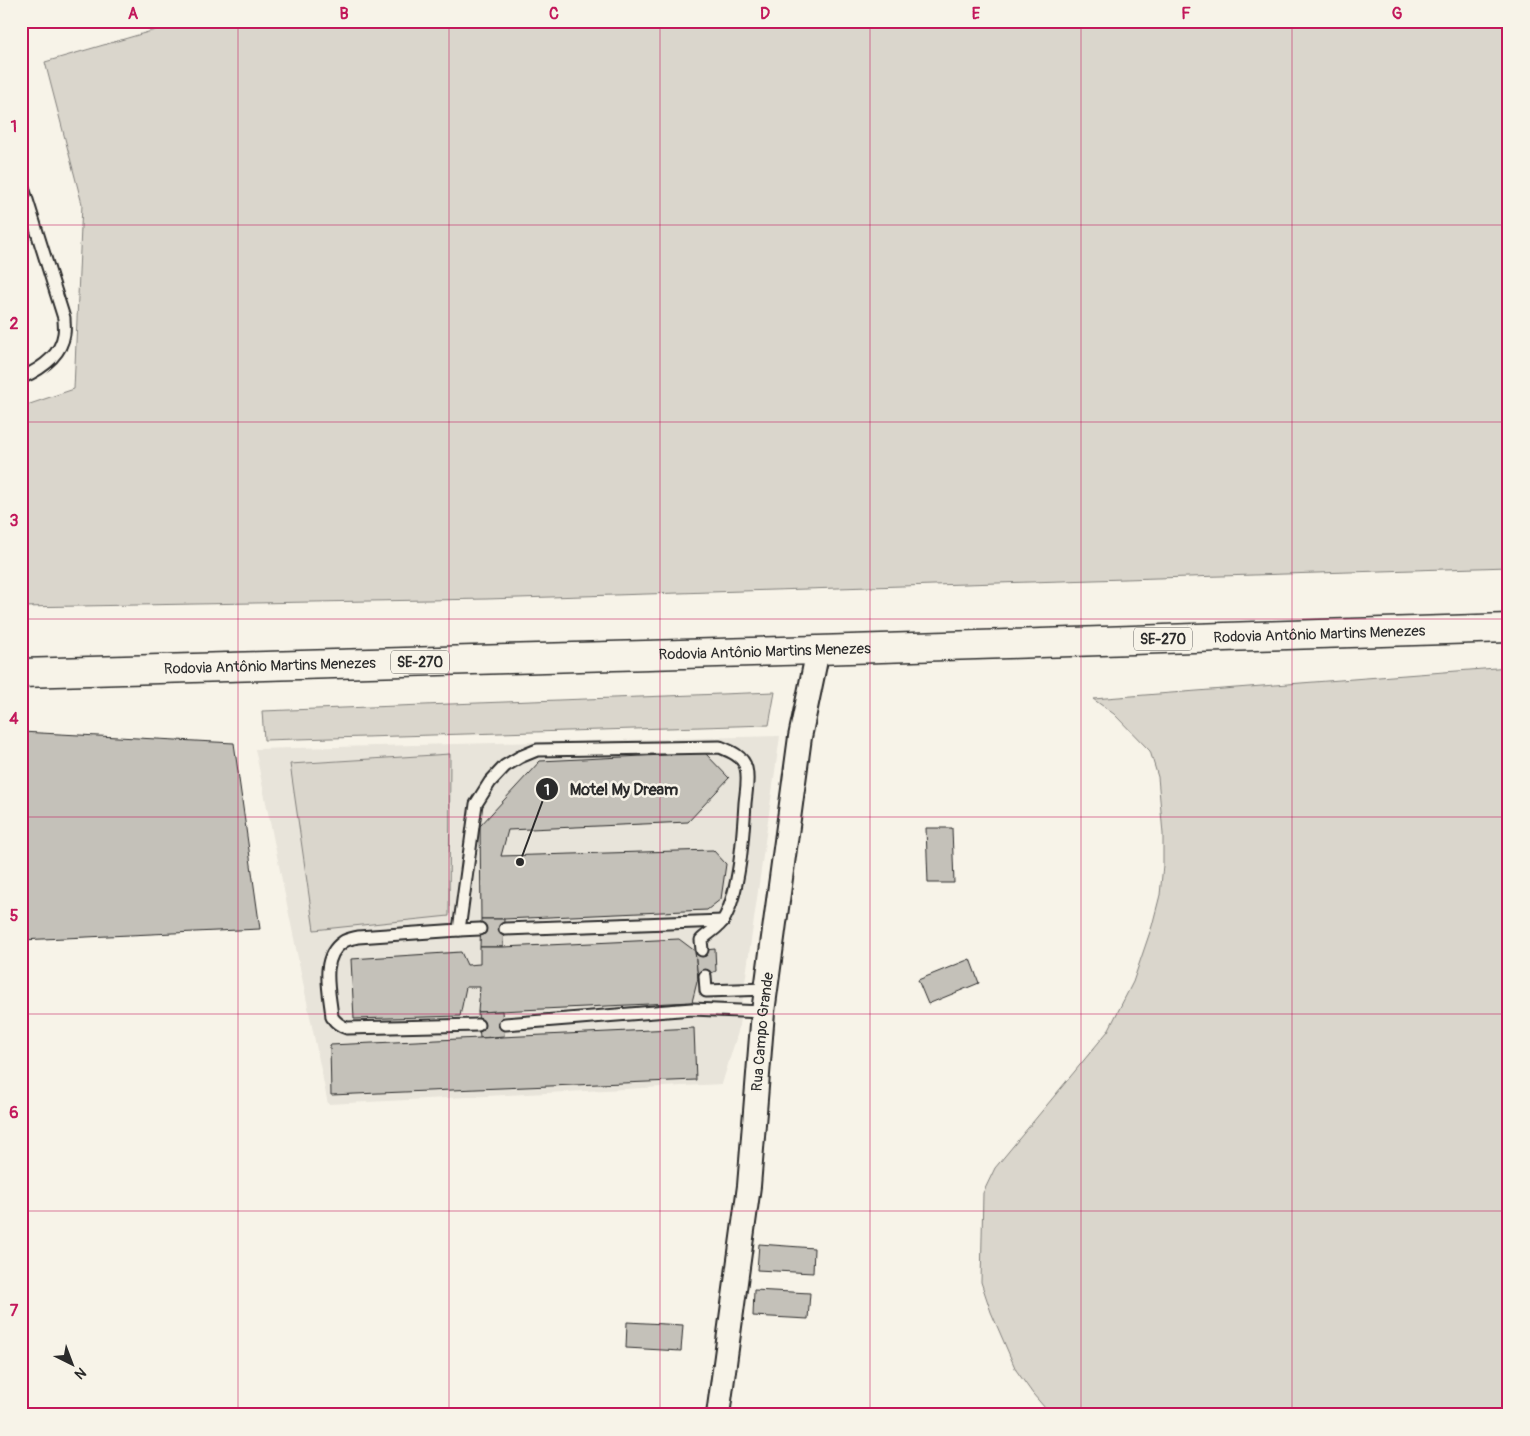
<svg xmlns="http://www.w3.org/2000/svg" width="1530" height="1436" viewBox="0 0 1530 1436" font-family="Pangolin,sans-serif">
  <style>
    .built { fill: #e8e4da }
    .green { fill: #dad6cc; stroke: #82807c }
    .building { fill: #c4c1b9; stroke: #2b2b2b }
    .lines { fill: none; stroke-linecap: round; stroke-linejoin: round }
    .lane-casing { stroke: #2b2b2b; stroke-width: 15 }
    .street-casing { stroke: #2b2b2b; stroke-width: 26 }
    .primary-casing { stroke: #2b2b2b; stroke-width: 31 }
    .lane { stroke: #f7f3e8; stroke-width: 11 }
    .street { stroke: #f7f3e8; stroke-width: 22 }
    .primary { stroke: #f7f3e8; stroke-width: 28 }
    .grid { fill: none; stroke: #c2185b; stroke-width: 1; stroke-opacity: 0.55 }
    .labels { text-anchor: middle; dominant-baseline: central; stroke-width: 5; stroke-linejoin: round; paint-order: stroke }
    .shield { fill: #f7f3e8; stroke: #686764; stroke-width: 1 }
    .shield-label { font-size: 14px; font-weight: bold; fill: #2b2b2b }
    .street-label { font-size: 15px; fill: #2b2b2b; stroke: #f7f3e8 }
    .leader { fill: none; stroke: #2b2b2b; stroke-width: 2 }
    .callout-dot { fill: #2b2b2b; stroke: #f7f3e8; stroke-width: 2 }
    .mark-label { font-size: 15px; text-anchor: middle; font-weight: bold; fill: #fff }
    .callout-label { font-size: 16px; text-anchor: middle; font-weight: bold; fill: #2b2b2b; stroke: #f7f3e8; stroke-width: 5; stroke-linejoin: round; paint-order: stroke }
    .neatline { fill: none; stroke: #c2185b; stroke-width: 2 }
    .grid-label { font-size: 16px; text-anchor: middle; font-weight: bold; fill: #c2185b }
  </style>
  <rect width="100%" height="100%" fill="#f7f3e8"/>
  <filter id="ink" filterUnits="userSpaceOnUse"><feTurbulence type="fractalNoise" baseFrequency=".02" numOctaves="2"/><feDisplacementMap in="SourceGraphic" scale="10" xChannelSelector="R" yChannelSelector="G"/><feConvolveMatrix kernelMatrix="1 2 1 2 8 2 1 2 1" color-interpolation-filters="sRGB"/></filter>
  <g filter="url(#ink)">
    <!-- built -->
    <polygon class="built" points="780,736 738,1032 722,1084 328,1104 255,749"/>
    <!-- green -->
    <g class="green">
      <polygon points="186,21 1509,21 1509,567 487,599 21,607 21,407 74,389 82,204 45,62"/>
      <polygon points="1509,667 1509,1415 1051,1415 1033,1394 1016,1370 991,1312 981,1282 983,1193 995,1168 1108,1031 1133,982 1152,926 1160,895 1163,865 1163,834 1158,777 1150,751 1114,714 1093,699"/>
      <polygon points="775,692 769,725 264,740 262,711"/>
      <polygon points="450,754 449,916 314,930 290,764"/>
    </g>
    <!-- building -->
    <g class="building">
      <polygon points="21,732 234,743 260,929 21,940"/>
      <polygon points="705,753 729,778 688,822 508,830 501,856 713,850 726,864 721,899 707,910 504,919 481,919 480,826 540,761"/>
      <polygon points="926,828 952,828 954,883 928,883"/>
      <polygon points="481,919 504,919 503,947 480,947"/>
      <polygon points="679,939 695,951 698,978 692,1002 478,1012 480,987 466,987 460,1016 354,1019 351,959 461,952 467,965 480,964 480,947 503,947"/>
      <polygon points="715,949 716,971 698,978 695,951"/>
      <polygon points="970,959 979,983 928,1004 918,980"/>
      <polygon points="502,1011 504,1036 480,1038 478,1012"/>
      <polygon points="694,1028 696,1080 331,1095 330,1045"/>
      <polygon points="759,1244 814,1248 813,1273 757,1270"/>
      <polygon points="754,1290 810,1293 808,1319 753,1316"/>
      <polygon points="627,1322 683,1325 681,1351 626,1348"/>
    </g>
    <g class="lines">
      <defs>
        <g id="lane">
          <path d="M21 181 64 318C64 324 65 329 64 334 61 356 39 370 21 378"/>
          <polyline points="505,929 723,921"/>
          <polyline points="459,930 480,929"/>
          <polyline points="705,976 706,991 767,989"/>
          <polyline points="505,1024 692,1009 763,1012"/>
          <path d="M478 1025 347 1028C340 1026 336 1023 332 1017 330 993 319 958 343 942 347 939 354 938 358 937L459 930 476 804 490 782 505 766 520 757 537 750 720 747C730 751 743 756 746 768 749 779 746 792 745 803 743 836 740 890 724 919 719 928 708 933 701 940L702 950"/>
        </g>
        <g id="street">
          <path id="s1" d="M718 1415 749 1186 763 1012 800 737 818 650"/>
        </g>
        <g id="primary">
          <path id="s2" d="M21 673 818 650 1509 628"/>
        </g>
      </defs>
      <!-- lane casing -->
      <use href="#lane" class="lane-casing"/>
      <!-- street casing -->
      <use href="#street" class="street-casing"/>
      <!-- primary casing -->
      <use href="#primary" class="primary-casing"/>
      <!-- lane -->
      <use href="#lane" class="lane"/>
      <!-- street -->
      <use href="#street" class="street"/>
      <!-- primary -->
      <use href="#primary" class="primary"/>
    </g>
  </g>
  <!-- grid -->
  <path class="grid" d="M238 21V1415M449 21V1415M660 21V1415M870 21V1415M1081 21V1415M1292 21V1415M21 225H1509M21 422H1509M21 619H1509M21 817H1509M21 1014H1509M21 1211H1509"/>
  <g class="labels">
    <!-- shield labels -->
    <g class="shield">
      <rect x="1134" y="627.5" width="58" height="23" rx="4"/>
      <rect x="391" y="650.5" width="58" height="23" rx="4"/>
    </g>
    <g class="shield-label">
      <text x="1163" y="639">SE-270</text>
      <text x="420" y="662">SE-270</text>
    </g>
    <!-- street labels -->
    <g class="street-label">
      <text stroke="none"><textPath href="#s2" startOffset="1299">Rodovia Antônio Martins Menezes</textPath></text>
      <text stroke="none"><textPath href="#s2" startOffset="744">Rodovia Antônio Martins Menezes</textPath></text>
      <text stroke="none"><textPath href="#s2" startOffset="249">Rodovia Antônio Martins Menezes</textPath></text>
      <text stroke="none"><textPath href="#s1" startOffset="386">Rua Campo Grande</textPath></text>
    </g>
  </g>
  <!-- callouts -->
  <path class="leader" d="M520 862L547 789"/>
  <g class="callout-dot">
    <circle cx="520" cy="862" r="5"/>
    <circle cx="547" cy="789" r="12"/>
  </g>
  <g class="mark-label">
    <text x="547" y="795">1</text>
  </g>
  <g class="callout-label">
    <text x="624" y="795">Motel My Dream</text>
  </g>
  <!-- margin -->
  <rect width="1530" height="1436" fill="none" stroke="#f7f3e8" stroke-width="55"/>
  <!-- north arrow -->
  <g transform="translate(72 1364) rotate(138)" stroke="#f7f3e8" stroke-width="4" paint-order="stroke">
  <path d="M0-4L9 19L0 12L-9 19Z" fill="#2b2b2b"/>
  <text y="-8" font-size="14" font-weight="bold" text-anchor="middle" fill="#2b2b2b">N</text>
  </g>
  <rect x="28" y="28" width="1474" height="1380" class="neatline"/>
  <g class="grid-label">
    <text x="133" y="19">A</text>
    <text x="344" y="19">B</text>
    <text x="554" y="19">C</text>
    <text x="765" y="19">D</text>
    <text x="976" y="19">E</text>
    <text x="1186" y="19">F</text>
    <text x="1397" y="19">G</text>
    <text x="14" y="132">1</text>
    <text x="14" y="329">2</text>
    <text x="14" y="526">3</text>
    <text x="14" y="724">4</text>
    <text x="14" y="921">5</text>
    <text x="14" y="1118">6</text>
    <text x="14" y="1316">7</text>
  </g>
</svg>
